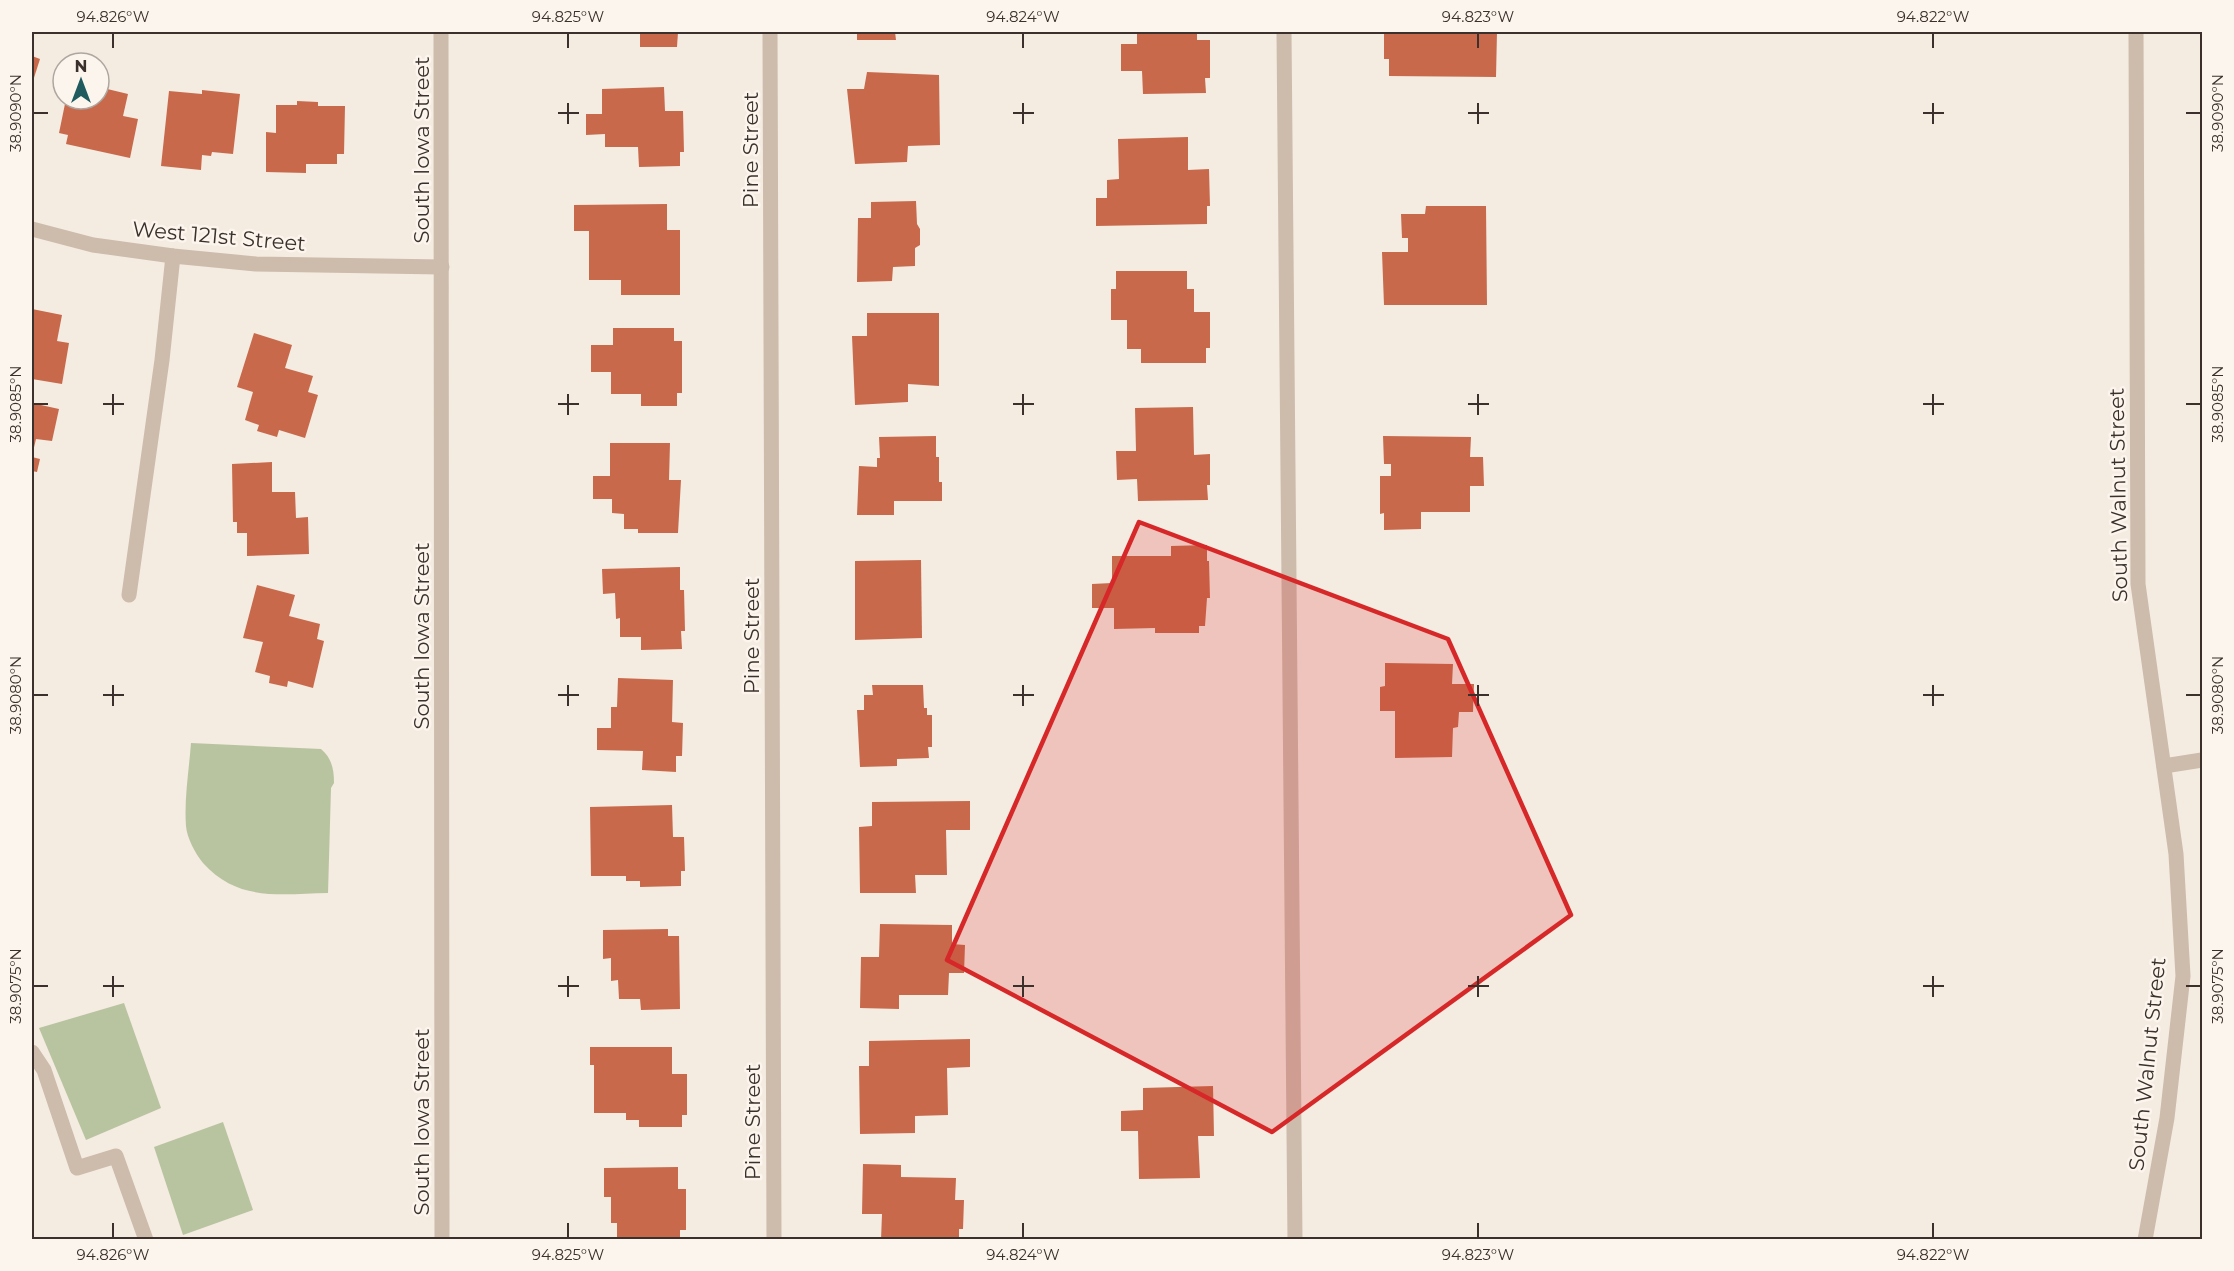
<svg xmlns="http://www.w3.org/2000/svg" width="2234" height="1271" viewBox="0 0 2234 1271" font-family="Montserrat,sans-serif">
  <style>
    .green { fill: #b8c4a0 }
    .building { fill: #c8694b }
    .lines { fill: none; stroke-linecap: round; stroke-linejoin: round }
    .minor { stroke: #cdbbac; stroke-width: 15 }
    .marked { fill: #d62828; fill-opacity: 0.2; stroke: #d62828; stroke-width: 4.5; stroke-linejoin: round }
    .ticks { fill: none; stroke: #3b302b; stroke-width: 2 }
    .labels { text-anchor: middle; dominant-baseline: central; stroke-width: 5; stroke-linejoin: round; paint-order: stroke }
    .street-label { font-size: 21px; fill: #3b302b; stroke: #fbf5ee }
    .neatline { fill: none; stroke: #3b302b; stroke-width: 2 }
    .ticks-label { font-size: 15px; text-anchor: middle; fill: #3b302b }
  </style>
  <rect width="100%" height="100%" fill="#f4ebe1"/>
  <!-- green -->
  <g class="green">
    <path d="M191 743 321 749C332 758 334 770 334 783L331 788 328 893C280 894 238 902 203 863 195 853 187 838 186 826 184 799 189 770 191 743Z"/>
    <polygon points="124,1003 161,1108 86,1140 39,1028"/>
    <polygon points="223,1122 253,1210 183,1235 154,1147"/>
  </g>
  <!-- building -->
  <g class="building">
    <polygon points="640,32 678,32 677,47 640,47"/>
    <polygon points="857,32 895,32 896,40 857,40"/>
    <polygon points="1137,32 1197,32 1197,40 1210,40 1210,78 1205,78 1206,93 1143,94 1142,71 1121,71 1121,44 1137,44"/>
    <polygon points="1384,32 1497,32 1496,77 1389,76 1389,59 1384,59"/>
    <polygon points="32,56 40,59 32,84"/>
    <polygon points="867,72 939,75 940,145 908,146 907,162 855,164 847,89 864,89"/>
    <polygon points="99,87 128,94 123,116 138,119 130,158 66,144 68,135 59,133 66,99 99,99"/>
    <polygon points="664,87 665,111 683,111 684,152 680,152 680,166 639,167 638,147 605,147 605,134 586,135 586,114 602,114 602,89"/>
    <polygon points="202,90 240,94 233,154 212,152 211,156 202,155 201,170 161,166 169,91 202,94"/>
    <polygon points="297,101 318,102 318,106 345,106 344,154 337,154 337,164 306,164 306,173 266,172 266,132 276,133 276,105 297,105"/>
    <polygon points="1188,137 1188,170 1209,169 1210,206 1207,206 1207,224 1096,226 1096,198 1107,198 1107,180 1119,179 1118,139"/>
    <polygon points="916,201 917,224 920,229 920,245 915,248 915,266 893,267 892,281 857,282 858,218 871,218 871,202"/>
    <polygon points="667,204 667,230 680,230 680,295 621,295 621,280 589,280 589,231 574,231 574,205"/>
    <polygon points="1426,206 1486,206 1487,305 1384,305 1382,252 1408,252 1408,238 1402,238 1401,214 1425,214"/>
    <polygon points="1116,271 1187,271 1187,289 1194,289 1194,312 1210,312 1210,348 1206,348 1206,363 1141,363 1141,349 1127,349 1127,320 1111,320 1111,289 1116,289"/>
    <polygon points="32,309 62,315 57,341 69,343 62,384 32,379"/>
    <polygon points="867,313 939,313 939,386 908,384 908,402 855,405 852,336 867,336"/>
    <polygon points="613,328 674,328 674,341 682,341 682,393 677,393 677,406 641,406 641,394 611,394 611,372 591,372 591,345 613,345"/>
    <polygon points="254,333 292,345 285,368 313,376 308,392 318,395 305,438 279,430 277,437 257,431 259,425 245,420 253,392 237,387"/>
    <polygon points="32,403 59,409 52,441 36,439 32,456"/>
    <polygon points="1193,407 1194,455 1210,454 1210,485 1207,485 1208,500 1138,501 1137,479 1117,480 1116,451 1136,451 1135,408"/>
    <polygon points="936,436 936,457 939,457 939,482 942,482 942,501 894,501 894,515 857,515 859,466 877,467 877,458 880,458 879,437"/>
    <polygon points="1383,436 1471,437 1470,457 1483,457 1484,486 1470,486 1470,512 1421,512 1421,529 1384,530 1384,513 1380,514 1380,476 1391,476 1391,464 1384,464"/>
    <polygon points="610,443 670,443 669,480 681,480 678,533 638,533 638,529 624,529 624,514 612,513 612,499 593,499 593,476 610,476"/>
    <polygon points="32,457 40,459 37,472 32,471"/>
    <polygon points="272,462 272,492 295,492 296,518 308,517 309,554 247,556 247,533 237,533 237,522 233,522 232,464"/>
    <polygon points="1207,545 1207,561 1209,561 1210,598 1207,598 1205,626 1199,626 1199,633 1155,633 1155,628 1114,629 1114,608 1092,608 1092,584 1112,583 1112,556 1171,556 1171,546"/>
    <polygon points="921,560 922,638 855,640 855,561"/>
    <polygon points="680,567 680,590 684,590 685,631 681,631 682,649 641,650 641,637 620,637 620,618 616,619 615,593 603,594 602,569"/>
    <polygon points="257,585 295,595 289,616 320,624 317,639 324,641 313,688 288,681 287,687 269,683 270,676 255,672 263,642 243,638"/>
    <polygon points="1385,663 1453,664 1452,684 1474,684 1473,712 1459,712 1458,727 1453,728 1452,757 1395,758 1395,711 1380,711 1380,687 1385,686"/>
    <polygon points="618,678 673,680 672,722 683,723 682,756 676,756 676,772 642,770 643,751 597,750 597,728 611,728 611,707 617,707"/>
    <polygon points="872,685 923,685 924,708 927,708 927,715 932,715 932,747 928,747 929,758 897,759 897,766 860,767 857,710 864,710 864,695 873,695"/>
    <polygon points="970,801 970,830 946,830 947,875 915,875 916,893 860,893 859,827 872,826 872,802"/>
    <polygon points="672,805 673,837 684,837 685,871 681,871 681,886 640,887 640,881 626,881 626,876 591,876 590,807"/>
    <polygon points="880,924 952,925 952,944 965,945 964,973 949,973 948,995 899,995 899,1009 860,1008 861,957 879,957"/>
    <polygon points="668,929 668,936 679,936 680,1009 641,1010 640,999 619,999 618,980 611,981 611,958 603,959 603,930"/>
    <polygon points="970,1039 970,1067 947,1068 948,1115 915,1116 915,1133 860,1134 859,1066 869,1066 869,1041"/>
    <polygon points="590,1047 672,1047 672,1074 687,1074 687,1115 682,1115 682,1127 639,1127 639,1120 626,1120 626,1113 594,1113 594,1065 590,1065"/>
    <polygon points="1213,1086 1214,1136 1198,1136 1200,1178 1139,1179 1138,1131 1121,1131 1121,1111 1143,1110 1143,1088"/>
    <polygon points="863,1164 901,1165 901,1177 956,1178 955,1200 964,1200 963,1229 959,1229 959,1240 881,1240 882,1214 862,1214"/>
    <polygon points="678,1167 678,1189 686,1189 686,1230 680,1230 680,1240 617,1238 617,1223 611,1223 611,1197 604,1197 604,1168"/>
  </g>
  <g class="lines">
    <!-- minor -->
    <g class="minor">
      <polyline points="441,32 442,1240"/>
      <polyline points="770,32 774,1240"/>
      <polyline points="1284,32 1295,1240"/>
      <polyline points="2136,32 2138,584 2176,854 2183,976 2167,1118 2145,1240"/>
      <polyline points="32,229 93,245 173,256 256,264 442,267"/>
      <polyline points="129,595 162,360 173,256"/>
      <polyline points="2164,766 2202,760"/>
      <polyline points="32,1052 44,1070 77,1168 116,1156 146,1240"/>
    </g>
  </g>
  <!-- marked area -->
  <path class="marked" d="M1139 522 1448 639 1571 915 1272 1132 947 960Z"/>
  <!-- ticks -->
  <path class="ticks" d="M113 33V48M568 33V48M1023 33V48M1478 33V48M1933 33V48M568 103V124M1023 103V124M1478 103V124M1933 103V124M33 113H48M558 113H579M1013 113H1034M1468 113H1489M1923 113H1944M2186 113H2201M113 394V415M568 394V415M1023 394V415M1478 394V415M1933 394V415M33 404H48M103 404H124M558 404H579M1013 404H1034M1468 404H1489M1923 404H1944M2186 404H2201M113 685V706M568 685V706M1023 685V706M1478 685V706M1933 685V706M33 695H48M103 695H124M558 695H579M1013 695H1034M1468 695H1489M1923 695H1944M2186 695H2201M113 976V997M568 976V997M1023 976V997M1478 976V997M1933 976V997M33 986H48M103 986H124M558 986H579M1013 986H1034M1468 986H1489M1923 986H1944M2186 986H2201M113 1223V1238M568 1223V1238M1023 1223V1238M1478 1223V1238M1933 1223V1238"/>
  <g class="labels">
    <!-- street labels -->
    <g class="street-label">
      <text transform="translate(421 150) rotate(-90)">South Iowa Street</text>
      <text transform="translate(750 150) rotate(-90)">Pine Street</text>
      <text transform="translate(219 236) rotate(5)">West 121st Street</text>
      <text transform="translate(2118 495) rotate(-91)">South Walnut Street</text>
      <text transform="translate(421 636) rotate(-90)">South Iowa Street</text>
      <text transform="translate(751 636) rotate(-90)">Pine Street</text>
      <text transform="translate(2147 1064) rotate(-84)">South Walnut Street</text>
      <text transform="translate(421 1122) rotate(-90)">South Iowa Street</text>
      <text transform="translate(752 1122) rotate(-90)">Pine Street</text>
    </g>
  </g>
  <!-- border -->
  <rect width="2234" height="1271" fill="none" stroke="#fbf5ee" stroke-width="66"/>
  <!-- north arrow -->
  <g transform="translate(81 81)"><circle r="28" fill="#fbf5ee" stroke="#aea6a0" stroke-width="1.5"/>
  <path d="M0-4.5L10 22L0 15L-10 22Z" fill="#1f5a5e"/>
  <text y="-9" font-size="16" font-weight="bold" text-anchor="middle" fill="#3b302b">N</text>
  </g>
  <rect x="33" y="33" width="2168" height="1205" class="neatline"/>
  <g class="ticks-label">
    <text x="113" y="22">94.826°W</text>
    <text x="568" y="22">94.825°W</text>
    <text x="1023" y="22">94.824°W</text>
    <text x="1478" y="22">94.823°W</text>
    <text x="1933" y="22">94.822°W</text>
    <text transform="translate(16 113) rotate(-90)" y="5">38.9090°N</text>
    <text transform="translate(2218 113) rotate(-90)" y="5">38.9090°N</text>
    <text transform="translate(16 404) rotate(-90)" y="5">38.9085°N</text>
    <text transform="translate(2218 404) rotate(-90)" y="5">38.9085°N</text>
    <text transform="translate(16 695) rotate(-90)" y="5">38.9080°N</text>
    <text transform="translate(2218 695) rotate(-90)" y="5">38.9080°N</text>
    <text transform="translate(16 986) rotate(-90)" y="5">38.9075°N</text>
    <text transform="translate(2218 986) rotate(-90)" y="5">38.9075°N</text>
    <text x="113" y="1260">94.826°W</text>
    <text x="568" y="1260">94.825°W</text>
    <text x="1023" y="1260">94.824°W</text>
    <text x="1478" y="1260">94.823°W</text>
    <text x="1933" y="1260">94.822°W</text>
  </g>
</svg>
